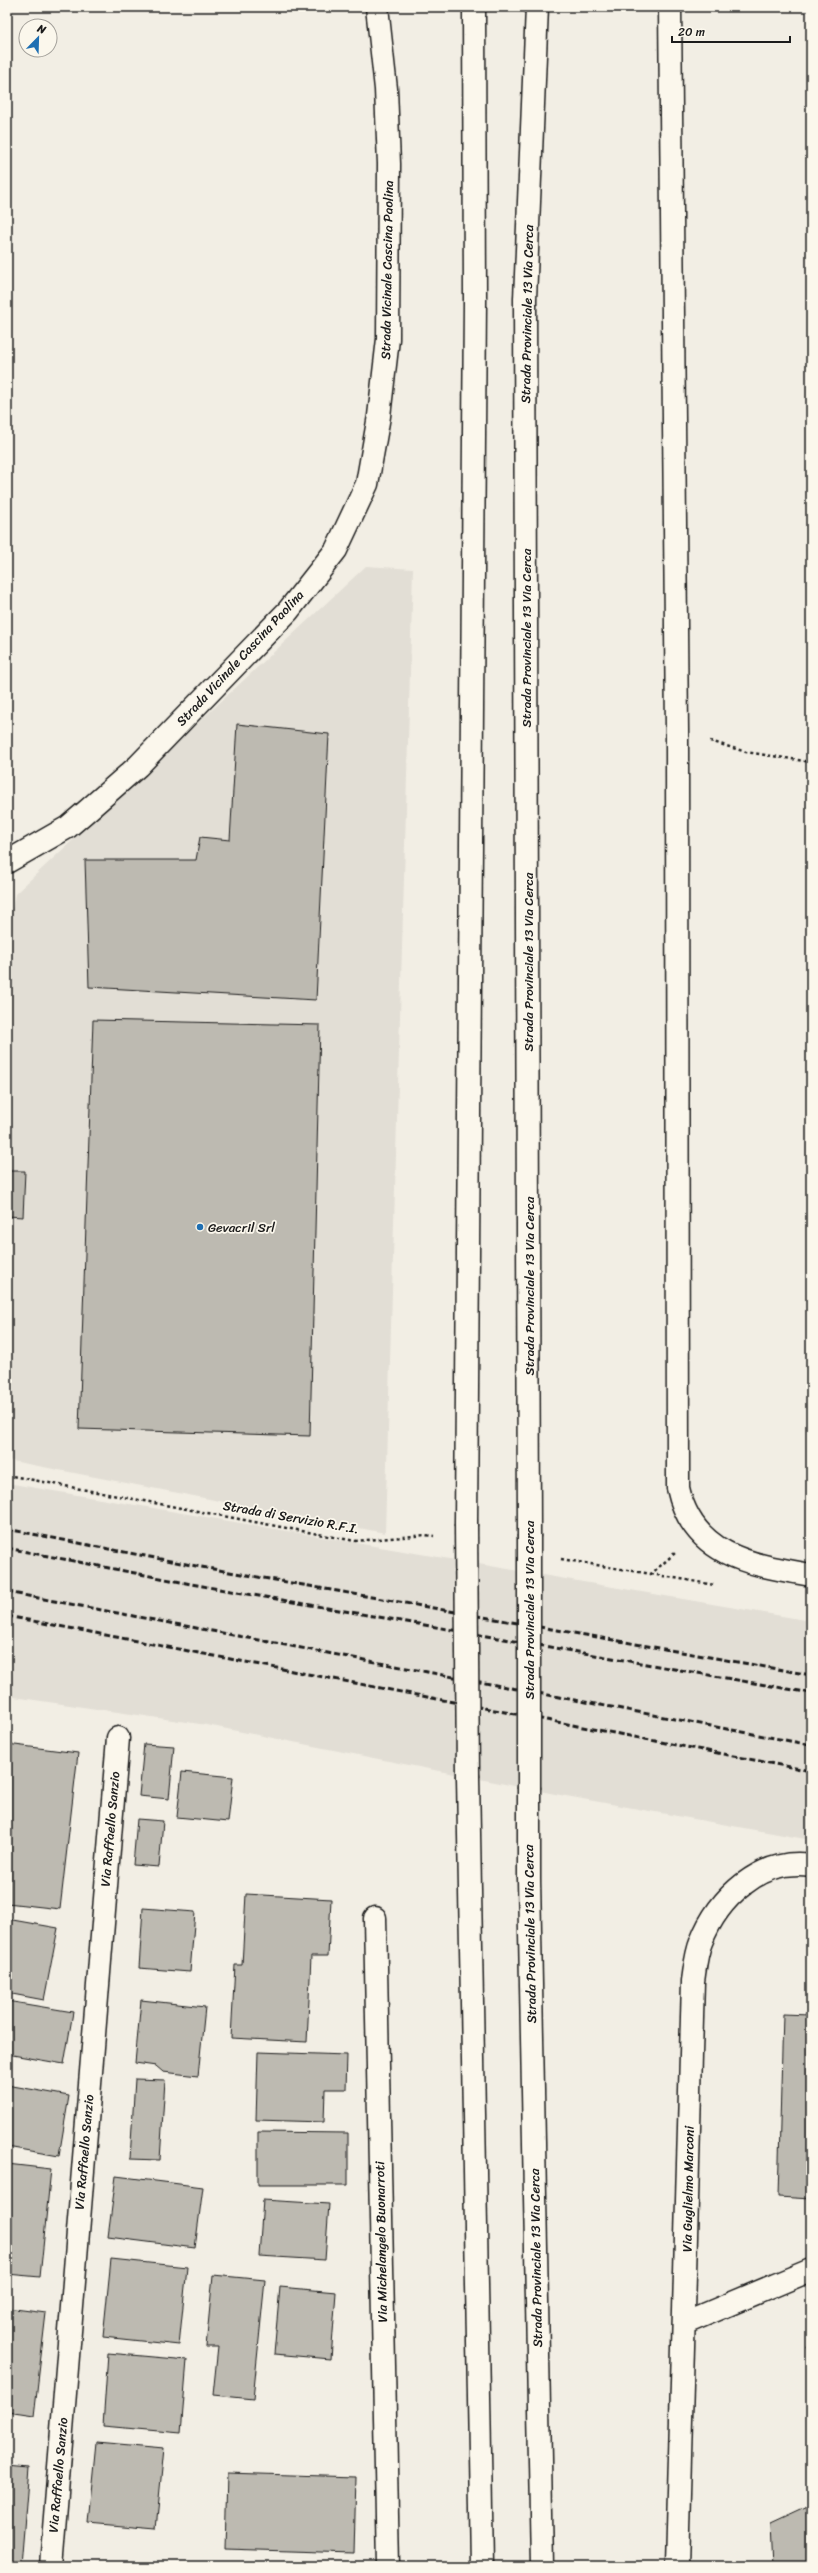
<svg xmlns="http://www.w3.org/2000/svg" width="818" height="2573" viewBox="0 0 818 2573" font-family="Sriracha,sans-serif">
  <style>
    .built { fill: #e2ded5 }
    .building { fill: #bdbab1; stroke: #1c1c1c }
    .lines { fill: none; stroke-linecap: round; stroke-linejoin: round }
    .minor-casing { stroke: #1c1c1c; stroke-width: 25 }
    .major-casing { stroke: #1c1c1c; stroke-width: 25 }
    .path { stroke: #1c1c1c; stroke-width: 2.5; stroke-dasharray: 3 3; stroke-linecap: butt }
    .minor { stroke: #fbf7ec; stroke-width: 22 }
    .major { stroke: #fbf7ec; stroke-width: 22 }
    .rail { stroke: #1c1c1c; stroke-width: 3; stroke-dasharray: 6 3; stroke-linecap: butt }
    .major-bridge-casing { stroke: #1c1c1c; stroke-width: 25; stroke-linecap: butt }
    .major-bridge { stroke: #fbf7ec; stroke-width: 22 }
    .poi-dot { fill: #1f6fb2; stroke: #fbf7ec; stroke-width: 1.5 }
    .labels { text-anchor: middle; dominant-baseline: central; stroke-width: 3.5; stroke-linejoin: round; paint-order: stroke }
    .street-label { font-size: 13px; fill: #1c1c1c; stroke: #fbf7ec }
    .poi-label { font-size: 13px; fill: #1c1c1c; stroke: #fbf7ec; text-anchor: start }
  </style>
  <rect width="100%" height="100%" fill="#f2eee4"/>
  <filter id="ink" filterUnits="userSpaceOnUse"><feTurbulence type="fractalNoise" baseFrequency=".025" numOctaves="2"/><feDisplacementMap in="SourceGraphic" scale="8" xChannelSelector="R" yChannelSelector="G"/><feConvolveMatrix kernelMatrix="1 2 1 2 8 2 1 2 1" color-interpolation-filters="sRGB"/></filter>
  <g filter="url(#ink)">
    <!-- built -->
    <g class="built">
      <polygon points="366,566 413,569 385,1533 7,1460 7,935 15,894"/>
      <polygon points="7,1483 811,1621 811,1840 555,1794 207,1725 7,1696"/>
    </g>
    <!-- building -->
    <g class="building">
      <polygon points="237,724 329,734 316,1000 89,987 85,860 196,860 200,837 230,840"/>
      <polygon points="93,1020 320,1025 310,1436 79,1429"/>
      <polygon points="7,1171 25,1171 23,1217 7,1216"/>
      <polygon points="7,1744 78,1753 60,1909 7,1903"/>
      <polygon points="144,1744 174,1746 169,1799 139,1796"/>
      <polygon points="182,1772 233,1777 228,1822 177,1817"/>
      <polygon points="137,1819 163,1821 159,1867 133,1865"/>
      <polygon points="246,1894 331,1899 328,1956 311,1956 307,2042 231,2038 235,1965 242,1965"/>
      <polygon points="143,1908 195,1912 190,1972 139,1968"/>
      <polygon points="7,1919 58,1928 44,2000 7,1993"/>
      <polygon points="811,1950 811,2199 778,2197 783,2014 809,2015"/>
      <polygon points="141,2000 205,2007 198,2076 163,2072 156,2066 135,2063"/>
      <polygon points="7,2001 73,2012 64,2064 7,2054"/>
      <polygon points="258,2052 347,2055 346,2089 325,2089 324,2122 256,2120"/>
      <polygon points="135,2079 165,2080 160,2160 130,2159"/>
      <polygon points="7,2085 69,2096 59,2156 7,2147"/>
      <polygon points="258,2132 348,2133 348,2185 258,2185"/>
      <polygon points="7,2164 51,2169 40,2277 7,2274"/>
      <polygon points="116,2176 203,2187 195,2248 108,2237"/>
      <polygon points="263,2200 329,2204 325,2260 259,2256"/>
      <polygon points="111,2259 187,2267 179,2345 103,2337"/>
      <polygon points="213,2275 265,2280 253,2399 213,2395 218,2347 206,2347"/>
      <polygon points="280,2287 336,2292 331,2359 274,2354"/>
      <polygon points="7,2308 46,2313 34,2416 7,2412"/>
      <polygon points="811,2346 811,2355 807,2347"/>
      <polygon points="108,2353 187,2360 181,2433 103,2426"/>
      <polygon points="96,2442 164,2448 156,2529 88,2523"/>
      <polygon points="7,2465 29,2467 21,2566 7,2566"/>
      <polygon points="227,2473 356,2477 354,2553 225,2549"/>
      <polygon points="811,2505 811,2566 772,2566 770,2524"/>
    </g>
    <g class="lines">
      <defs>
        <g id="minor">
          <path d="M670 7 677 731 678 1488C693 1557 753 1565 811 1575"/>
          <polyline points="7,862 68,827 89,809 138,766 288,611 336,550 367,484 379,416 388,339 389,164 386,89 377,7"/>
          <polyline points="375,1918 388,2566"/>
          <polyline points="685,2323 811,2270"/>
          <polyline points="51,2566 118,1738"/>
          <path d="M677 2566 693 1981C695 1968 696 1954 701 1942 718 1898 761 1857 811 1865"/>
        </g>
        <g id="major">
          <polyline points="466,1524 475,300 474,7"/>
          <polyline points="529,1535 525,299 537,7"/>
          <polyline points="468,1777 482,2566"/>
          <polyline points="529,1789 529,1879 542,2566"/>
        </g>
      </defs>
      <!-- minor casing -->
      <use href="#minor" class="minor-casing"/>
      <!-- major casing -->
      <use href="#major" class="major-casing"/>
      <!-- path -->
      <g class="path">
        <polyline points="710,741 746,752 811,762"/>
        <polyline points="7,1475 355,1541 425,1535 434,1536"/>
        <polyline points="561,1559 651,1574 675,1553"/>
        <polyline points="651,1574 715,1585"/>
      </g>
      <!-- minor -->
      <use href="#minor" class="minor"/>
      <!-- major -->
      <use href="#major" class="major"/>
      <!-- rail -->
      <g class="rail">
        <polyline points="7,1529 196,1566 811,1675"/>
        <polyline points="7,1548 191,1584 811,1693"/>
        <polyline points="7,1592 811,1745"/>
        <polyline points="7,1616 811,1771"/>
      </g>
      <defs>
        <g id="major-bridge">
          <polyline points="466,1524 468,1777"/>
          <polyline points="529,1535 529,1789"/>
        </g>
      </defs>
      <!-- major-bridge casing -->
      <use href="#major-bridge" class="major-bridge-casing"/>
      <!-- major-bridge -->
      <use href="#major-bridge" class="major-bridge"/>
    </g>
  </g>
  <!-- markers -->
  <circle class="poi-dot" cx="200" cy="1227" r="4"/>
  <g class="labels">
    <!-- street labels -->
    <g class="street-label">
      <text transform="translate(387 270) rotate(-89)">Strada Vicinale Cascina Paolina</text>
      <text transform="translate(527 314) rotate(-89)">Strada Provinciale 13 Via Cerca</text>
      <text transform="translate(526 638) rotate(-90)">Strada Provinciale 13 Via Cerca</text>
      <text transform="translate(240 658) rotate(-47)">Strada Vicinale Cascina Paolina</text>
      <text transform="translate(528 962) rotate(-90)">Strada Provinciale 13 Via Cerca</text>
      <text transform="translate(529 1286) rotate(-90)">Strada Provinciale 13 Via Cerca</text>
      <text transform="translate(291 1517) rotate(10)">Strada di Servizio R.F.I.</text>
      <text transform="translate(529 1610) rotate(-90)">Strada Provinciale 13 Via Cerca</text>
      <text transform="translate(110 1829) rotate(-85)">Via Raffaello Sanzio</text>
      <text transform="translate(530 1934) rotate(-91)">Strada Provinciale 13 Via Cerca</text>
      <text transform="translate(84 2152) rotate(-85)">Via Raffaello Sanzio</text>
      <text transform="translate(688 2189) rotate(-89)">Via Guglielmo Marconi</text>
      <text transform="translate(381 2242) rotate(-91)">Via Michelangelo Buonarroti</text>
      <text transform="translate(536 2258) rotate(-91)">Strada Provinciale 13 Via Cerca</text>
      <text transform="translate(58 2475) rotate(-85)">Via Raffaello Sanzio</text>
    </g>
    <!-- poi labels -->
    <g class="poi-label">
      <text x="208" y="1227">Gevacril Srl</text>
    </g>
  </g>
  <!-- margin -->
  <rect width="818" height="2573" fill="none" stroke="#fbf7ec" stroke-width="24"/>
  <rect x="12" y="12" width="794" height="2549" fill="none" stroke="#1c1c1c" stroke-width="1.5" filter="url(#ink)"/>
  <!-- north arrow -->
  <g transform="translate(38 38) rotate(23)"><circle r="19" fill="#fbf7ec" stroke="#a29f99"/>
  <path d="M0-3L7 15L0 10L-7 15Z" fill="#1f6fb2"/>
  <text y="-6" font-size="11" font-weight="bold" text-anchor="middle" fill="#1c1c1c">N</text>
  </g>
  <!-- scale -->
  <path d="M672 36v6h118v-6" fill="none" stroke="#1c1c1c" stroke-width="2"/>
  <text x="678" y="36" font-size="12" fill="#1c1c1c" stroke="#fbf7ec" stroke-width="3" paint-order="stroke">20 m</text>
</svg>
